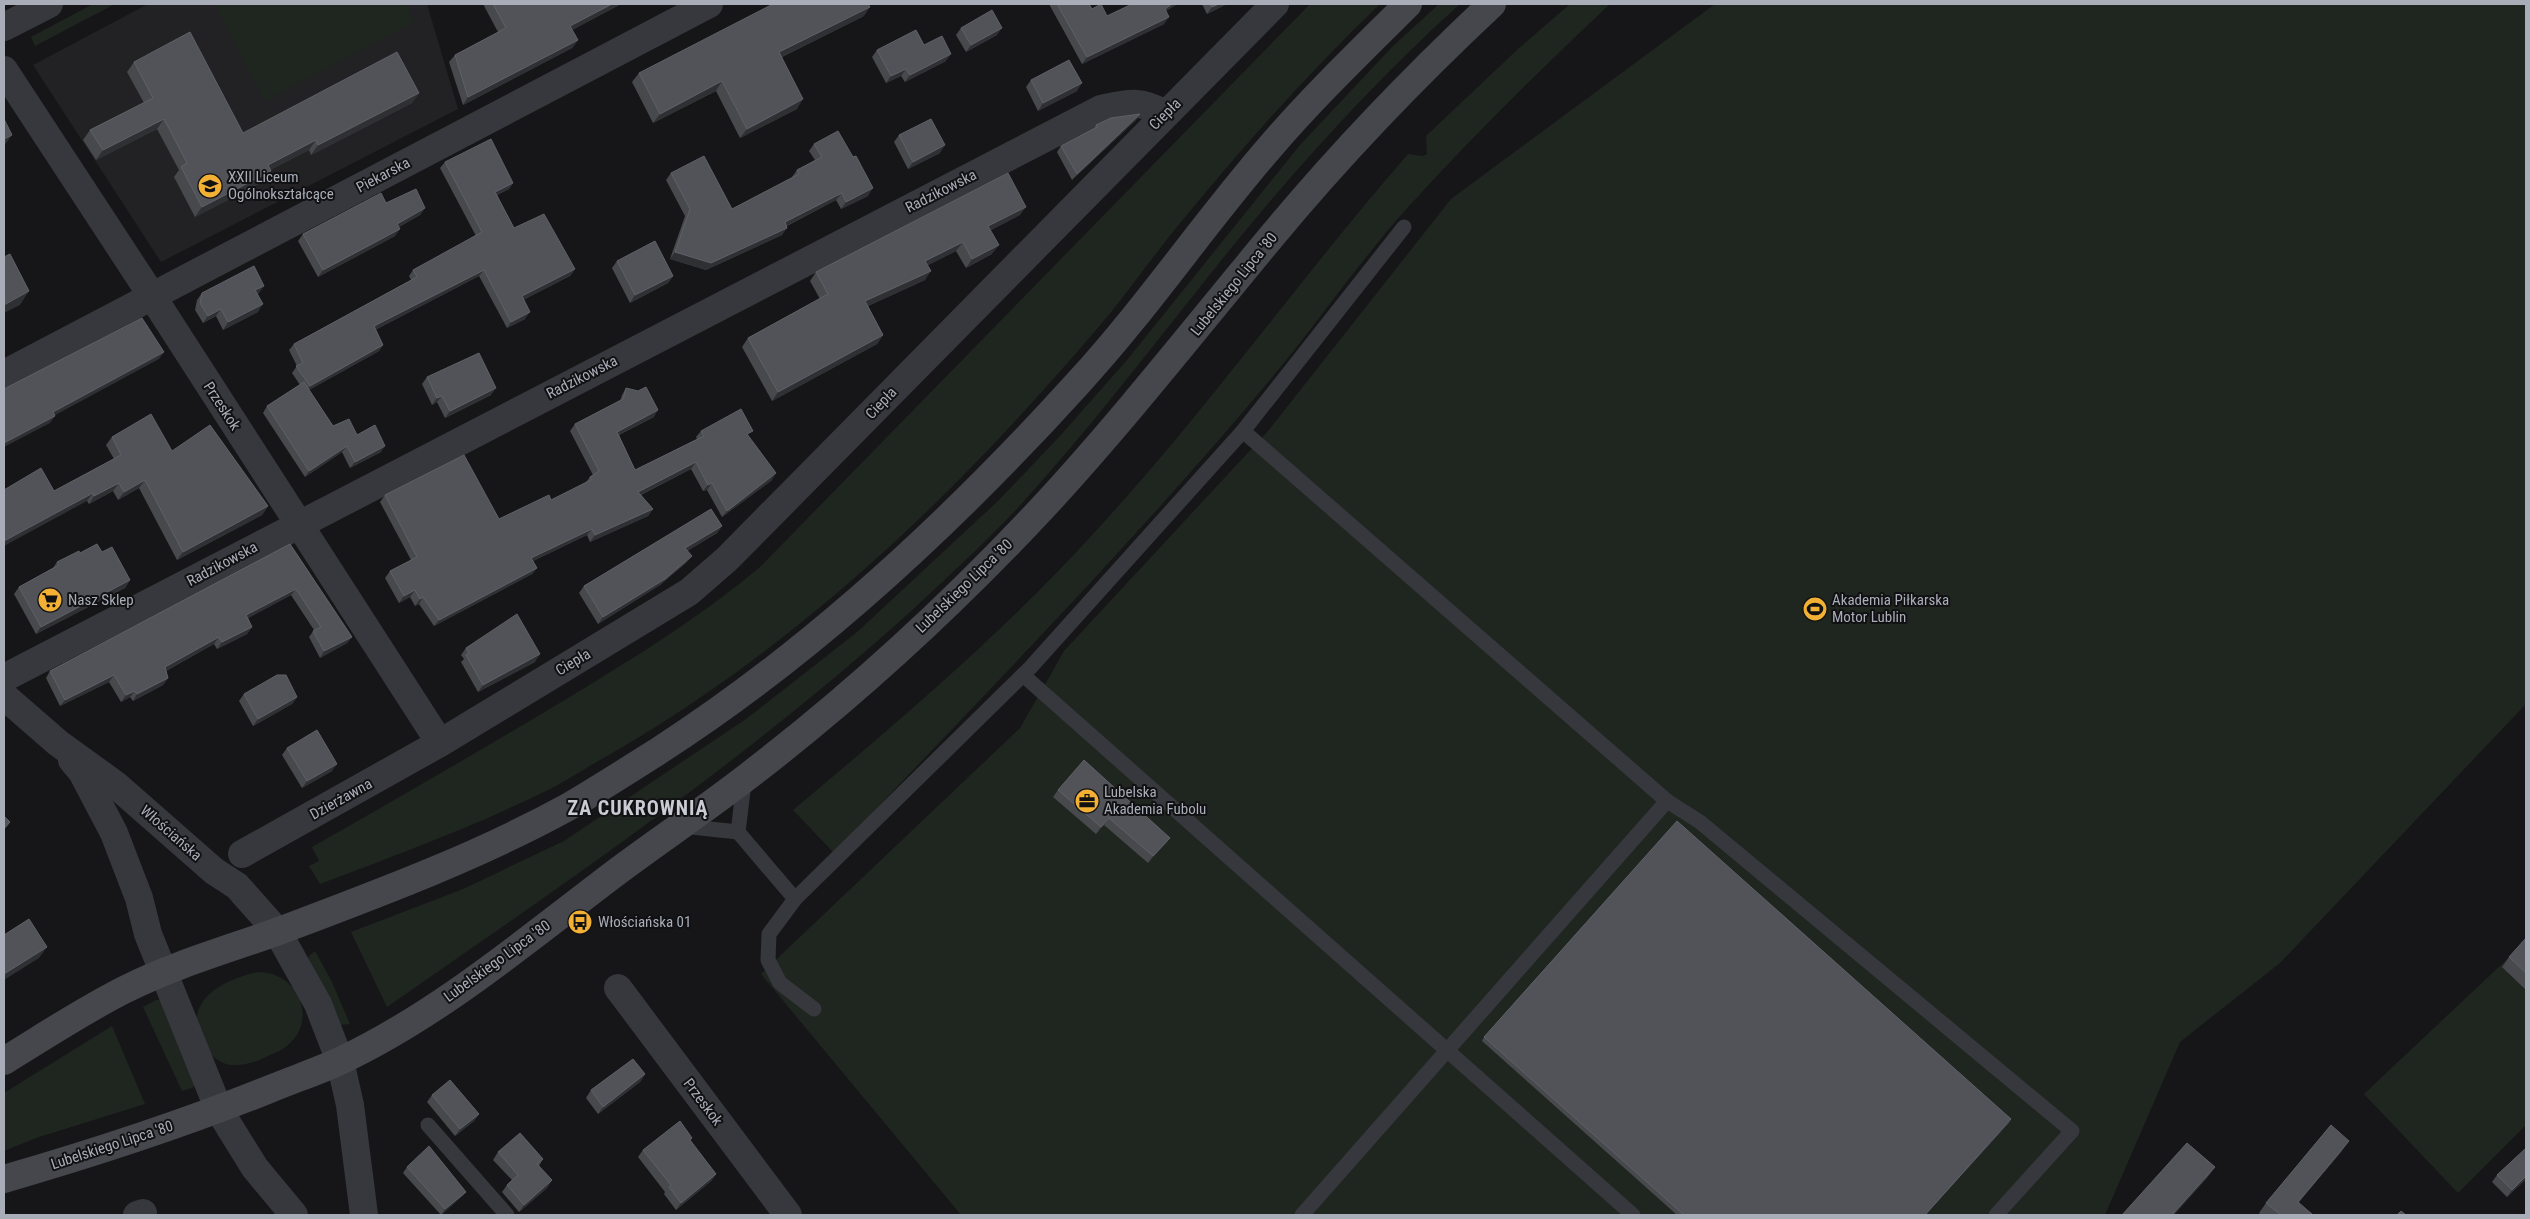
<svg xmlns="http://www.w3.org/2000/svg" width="2530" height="1219" viewBox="0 0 2530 1219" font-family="'Roboto Condensed',sans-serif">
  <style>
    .built { fill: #222225 }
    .green { fill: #1e261f }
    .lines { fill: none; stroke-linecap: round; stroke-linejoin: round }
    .service { stroke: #37383d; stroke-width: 15 }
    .minor { stroke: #37383d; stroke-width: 28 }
    .secondary { stroke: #45474d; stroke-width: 28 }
    .wall { fill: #47494d }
    .shaded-wall { fill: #2f3033 }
    .building { fill: #525359; stroke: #5f6168 }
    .labels { text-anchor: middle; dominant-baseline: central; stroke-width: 4; stroke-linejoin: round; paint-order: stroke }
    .street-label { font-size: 15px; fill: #a8adb8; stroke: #111113 }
    .poi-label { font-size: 15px; fill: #a8adb8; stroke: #111113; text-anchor: start }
    .district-label { font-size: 20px; font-weight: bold; letter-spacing: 1px; fill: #c9ccd4; stroke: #111113 }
  </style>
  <rect width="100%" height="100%" fill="#161618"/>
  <!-- built -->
  <polygon class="built" points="148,4 427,4 458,109 161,262 33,65"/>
  <!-- green -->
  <g class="green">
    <polygon points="93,4 115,4 35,46 31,37"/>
    <polygon points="214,4 406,4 415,22 265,101"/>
    <path d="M1310 4H1380C1309 72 1243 146 1181 222 1157 251 1135 282 1112 311 1088 340 1063 368 1038 396 915 533 774 659 614 752 594 763 574 776 554 787 478 825 399 854 320 884L309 866 319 861 312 847C398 798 483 749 568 698 634 658 699 618 759 568Z"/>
    <path d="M1439 4H1460C1377 79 1302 161 1232 247 1160 336 1092 427 1015 511 981 547 944 580 908 614 746 760 566 883 387 1007L351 932 463 889 564 841 746 719 856 633 999 500 1059 437 1127 360 1300 145 1393 46Z"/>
    <path d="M1570 4H1610C1541 69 1474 135 1410 205 1360 260 1317 324 1269 381 1132 545 981 698 834 853L793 810C897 723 1001 635 1093 534 1204 414 1300 278 1408 154L1423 156 1427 154 1426 136 1519 48Z"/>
    <polygon points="1715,4 2526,4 2526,704 2280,963 2180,1042 2105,1215 961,1215 761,974 1020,728 1064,651 1268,431 1451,199"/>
    <polygon points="2520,947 2526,990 2526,1125 2458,1193 2364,1094"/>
    <polygon points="315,951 331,980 350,1024 339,1025 309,961 309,956"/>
    <path d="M258 972C299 972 318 1020 288 1045 283 1050 274 1053 268 1056 257 1062 244 1066 231 1065 220 1064 209 1055 205 1045 202 1040 198 1033 197 1028 191 994 232 977 258 972Z"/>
    <polygon points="156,1000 161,1000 195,1085 192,1088 182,1091 143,1007"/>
    <polygon points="112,1026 145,1104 36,1138 4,1151 4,1093"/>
  </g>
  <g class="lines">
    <!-- service -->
    <g class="service">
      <polyline points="1243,431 1667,801 1700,822 2072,1131 1996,1215"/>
      <polyline points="1023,675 1633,1215"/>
      <polyline points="747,780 743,791 738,832 795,899"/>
      <polyline points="682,826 738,832"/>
      <polyline points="814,1009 780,983 768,960 769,934 795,899 1030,668 1243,431 1404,227"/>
      <polyline points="428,1125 507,1215"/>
      <polyline points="1302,1215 1667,801"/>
    </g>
    <!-- minor -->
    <g class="minor">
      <polyline points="4,27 49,4"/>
      <polyline points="4,70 152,296 440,743"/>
      <polyline points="4,374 709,4"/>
      <path d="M4 678 1101 109C1127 103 1140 99 1165 114"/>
      <polyline points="4,696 58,743 116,785 214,871 237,886 277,931 318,1004 340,1061 350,1105 364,1215"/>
      <polyline points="72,760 82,772 114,833 139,898 148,934 219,1110 255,1168 294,1215"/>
      <polyline points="242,854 440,743 689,592 727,559 1275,4"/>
      <polyline points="618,988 788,1215"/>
      <polyline points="137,1215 143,1213"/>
    </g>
    <!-- secondary -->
    <g class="secondary">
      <path d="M4 1061C45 1036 85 1009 128 988 176 964 229 949 279 931 377 894 477 857 568 807 599 789 630 769 660 750 815 650 954 520 1078 383 1147 308 1204 223 1271 146 1314 96 1362 50 1408 4"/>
      <path d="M4 1179C94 1153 183 1124 270 1089 294 1079 319 1071 342 1060 439 1014 528 939 614 874 658 841 703 811 747 777 854 695 955 602 1047 503 1126 417 1198 325 1272 236 1340 154 1414 77 1492 4"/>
    </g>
  </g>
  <!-- wall -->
  <g class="wall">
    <polygon points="483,4 621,4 572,30 578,40 572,48 463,105 449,62 455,55 498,32"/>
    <polygon points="1049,4 1089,4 1092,9 1107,16 1166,11 1164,24 1082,64"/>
    <polygon points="1202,4 1227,4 1207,14"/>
    <polygon points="864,16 782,57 797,109 740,138 716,91 653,123 632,82 639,73"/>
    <polygon points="961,28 997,35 966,52 956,35"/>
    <polygon points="924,45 946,61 905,82 901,76 886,83 872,57 877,50"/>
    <polygon points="134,62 243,133 419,93 412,103 311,155 309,150 270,170 271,171 264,181 195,217 174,177 179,170 157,129 96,160 83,140 90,130 144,103 127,72"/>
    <polygon points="1031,80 1077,91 1038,111 1026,87"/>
    <polygon points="1140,114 1136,120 1072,180 1057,152 1061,146 1094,129 1096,125"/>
    <polygon points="899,135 940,153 908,169 894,142"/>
    <polygon points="814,144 868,196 841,209 836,200 787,226 782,235 706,270 670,259 685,216 666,180 671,173 732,209 792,178 792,177 797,170 815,160 809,151"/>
    <polygon points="445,162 513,183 509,189 497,195 514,228 575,269 570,276 523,300 525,319 507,328 479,276 375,330 383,345 379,351 309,390 333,426 357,435 381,452 350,468 342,452 305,477 263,413 267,406 300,385 292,373 297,366 289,350 294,344 411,280 409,276 413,270 476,236 440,168"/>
    <polygon points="386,203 425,208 420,215 399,227 395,236 318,277 298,241 303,234"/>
    <polygon points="1020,215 991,230 992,254 966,268 956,251 928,265 925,280 868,306 883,335 877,344 772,401 742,347 748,338 820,299 810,281 816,272"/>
    <polygon points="617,261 673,276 668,283 630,303 612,268"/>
    <polygon points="202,293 259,293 257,294 258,312 223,330 216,316 203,323 195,310 197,300"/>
    <polygon points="427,377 491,395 445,418 437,402 432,405 422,384"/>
    <polygon points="626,388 654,417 619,435 635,470 697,439 696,437 701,431 749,437 772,480 722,517 707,490 703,491 691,469 641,495 653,509 648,516 590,542 587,535 533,561 537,568 532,574 434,626 419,604 415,606 410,597 399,603 385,578 390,571 411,560 380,502 385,495 499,519 551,500 586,482 590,477 593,475 570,431 575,424 620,401 622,395"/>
    <polygon points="112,437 172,451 268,506 262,515 177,560 139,488 118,500 113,491 89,504 87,501 54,491 114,459 106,445"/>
    <polygon points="722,526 717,533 687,551 687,562 660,585 598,624 579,593 584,586"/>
    <polygon points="290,544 352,637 347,643 320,658 309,637 314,630 291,595 248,618 252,627 247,634 217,649 214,644 166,671 168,678 163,685 133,701 130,697 121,702 109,682 60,706 46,678 50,671"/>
    <polygon points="102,552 130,580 125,588 36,634 14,594 19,587 53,568 57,562 80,553"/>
    <polygon points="466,648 535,662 478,692 461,662 464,659 461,655"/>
    <polygon points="244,694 297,697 292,704 253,726 239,701"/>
    <polygon points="287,748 332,771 302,788 282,755"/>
    <polygon points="1058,790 1170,838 1164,845 1148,863 1104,825 1096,834 1053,797"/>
    <polygon points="2526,938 2526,990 2502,967 2509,957"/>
    <polygon points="1484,1037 2009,1123 1925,1215 1677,1215 1482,1041"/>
    <polygon points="645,1074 640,1082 598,1114 586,1098 591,1090"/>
    <polygon points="432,1095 479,1114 474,1121 455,1136 427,1102"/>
    <polygon points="692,1138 690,1141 716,1174 711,1181 676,1210 664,1194 665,1192 638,1157 643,1150"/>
    <polygon points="2526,1150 2526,1179 2507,1197 2492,1182 2497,1175"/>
    <polygon points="2342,1151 2298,1203 2313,1215 2261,1215 2259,1213 2266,1203"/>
    <polygon points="498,1152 543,1159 539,1166 552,1180 547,1188 519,1212 502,1192 507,1185 512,1180 493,1160"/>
    <polygon points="407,1167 466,1192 461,1197 441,1215 403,1173"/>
  </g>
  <!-- shaded-wall -->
  <g class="shaded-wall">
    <polygon points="612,4 621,4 565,34 570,26"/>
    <polygon points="1172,4 1178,4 1160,15 1165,9"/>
    <polygon points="1219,4 1227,4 1207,14 1212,7"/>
    <polygon points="870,7 864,16 773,61 779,52"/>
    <polygon points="1169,17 1164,24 1082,64 1087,57"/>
    <polygon points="1002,28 997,35 966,52 971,45"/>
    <polygon points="578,40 572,48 463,105 468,97"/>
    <polygon points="951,54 946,61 905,82 910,75"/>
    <polygon points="906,69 901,76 886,83 891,76"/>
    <polygon points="722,81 716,91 653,123 660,114"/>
    <polygon points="1082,83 1077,91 1038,111 1043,103"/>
    <polygon points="419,93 412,103 311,155 318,145"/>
    <polygon points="803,99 797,109 740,138 747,129"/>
    <polygon points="1140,114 1136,120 1072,180 1077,174"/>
    <polygon points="164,119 157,129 96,160 103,150"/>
    <polygon points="12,135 4,146 4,139"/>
    <polygon points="316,140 309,150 261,175 268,165"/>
    <polygon points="945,145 940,153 908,169 913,162"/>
    <polygon points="271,171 264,181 195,217 202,207"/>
    <polygon points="513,183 509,189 490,198 495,192"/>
    <polygon points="873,188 868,196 841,209 846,202"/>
    <polygon points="842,193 836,200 780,229 785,222"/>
    <polygon points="1026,207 1020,215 982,235 988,226"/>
    <polygon points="425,208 420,215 392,231 397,224"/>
    <polygon points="787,228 782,235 706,270 670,259 675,252"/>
    <polygon points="400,229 395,236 318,277 323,270"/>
    <polygon points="963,242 956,251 919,270 925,261"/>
    <polygon points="999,245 992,254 966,268 972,259"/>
    <polygon points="575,269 570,276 517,303 522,296"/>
    <polygon points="484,270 479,276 369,333 374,326"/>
    <polygon points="931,271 925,280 859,310 865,301"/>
    <polygon points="673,276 668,283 630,303 635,295"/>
    <polygon points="264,286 259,293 250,297 255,290"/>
    <polygon points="29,291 20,305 4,313 4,305"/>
    <polygon points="263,304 258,312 223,330 228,322"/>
    <polygon points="221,309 216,316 203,323 208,316"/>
    <polygon points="530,312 525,319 507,328 511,322"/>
    <polygon points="883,335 877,344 772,401 778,392"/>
    <polygon points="383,345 379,351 305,392 310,386"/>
    <polygon points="164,352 159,359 48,419 53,412"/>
    <polygon points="496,388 491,395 445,418 450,411"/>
    <polygon points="442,396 437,402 432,405 437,398"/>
    <polygon points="658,410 654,417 612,438 617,432"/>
    <polygon points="55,416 50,423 4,447 4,443"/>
    <polygon points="347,446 342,452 305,477 309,471"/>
    <polygon points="385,446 381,452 350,468 355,462"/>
    <polygon points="696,462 691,469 634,498 638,492"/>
    <polygon points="776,473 772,480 722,517 727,511"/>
    <polygon points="145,480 139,488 118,500 124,492"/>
    <polygon points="119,483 113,491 89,504 94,496"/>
    <polygon points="712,483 707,490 703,491 708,485"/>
    <polygon points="93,493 87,501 4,546 4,541"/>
    <polygon points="268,506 262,515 177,560 183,552"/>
    <polygon points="653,509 648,516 590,542 595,535"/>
    <polygon points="722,526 717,533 681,555 685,548"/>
    <polygon points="592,529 587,535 527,564 531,558"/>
    <polygon points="692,556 687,562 660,585 598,624 603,617"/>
    <polygon points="537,568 532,574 434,626 439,620"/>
    <polygon points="130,580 125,588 36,634 41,627"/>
    <polygon points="296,589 291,595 241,622 246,615"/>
    <polygon points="415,590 410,597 399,603 404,596"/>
    <polygon points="423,597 419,604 415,606 420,599"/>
    <polygon points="252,627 247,634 217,649 222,642"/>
    <polygon points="219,637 214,644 160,674 165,667"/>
    <polygon points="352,637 347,643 320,658 324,651"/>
    <polygon points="540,654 535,662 478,692 483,685"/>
    <polygon points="114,675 109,682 60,706 65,700"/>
    <polygon points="168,678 163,685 133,701 137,694"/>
    <polygon points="135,691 130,697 121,702 126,695"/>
    <polygon points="297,697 292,704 253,726 258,719"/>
    <polygon points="337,764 332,771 302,788 307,781"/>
    <polygon points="1109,818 1104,825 1096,834 1101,827"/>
    <polygon points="1170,838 1164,845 1148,863 1153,856"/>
    <polygon points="47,947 39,958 4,980 4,974"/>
    <polygon points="645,1074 640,1082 598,1114 603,1107"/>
    <polygon points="479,1114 474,1121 455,1136 460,1129"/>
    <polygon points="2011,1119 2009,1123 1925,1215"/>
    <polygon points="2349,1141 2342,1151 2290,1213 2298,1202"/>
    <polygon points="2215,1167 2208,1177 2174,1215 2172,1215"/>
    <polygon points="716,1174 711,1181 676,1210 681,1203"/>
    <polygon points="2526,1176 2526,1179 2507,1197 2512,1190"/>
    <polygon points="552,1180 547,1188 519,1212 524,1205"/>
    <polygon points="466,1192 461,1197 441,1215 445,1209"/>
  </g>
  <!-- building -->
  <g class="building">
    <polygon points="493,4 612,4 570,26 578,40 468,97 455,55 506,28"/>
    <polygon points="773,4 868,4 870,7 779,52 803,99 747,129 722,81 660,114 639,73"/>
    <polygon points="1057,4 1089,4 1092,9 1101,4 1107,16 1132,4 1172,4 1165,9 1169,17 1087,57"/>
    <polygon points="1210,4 1219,4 1212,7"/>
    <polygon points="992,10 1002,28 971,45 961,28"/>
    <polygon points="916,30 924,45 942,36 951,54 910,75 906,69 891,76 877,50"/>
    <polygon points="190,32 243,133 397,52 419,93 318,145 316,140 268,165 271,171 202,207 181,167 187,163 164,119 103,150 90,130 153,98 134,62"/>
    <polygon points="1069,60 1082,83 1043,103 1031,80"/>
    <polygon points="1140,114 1077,174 1061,146 1097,127 1096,125 1111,118"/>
    <polygon points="4,119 12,135 4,139"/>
    <polygon points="931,119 945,145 913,162 899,135"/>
    <polygon points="838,131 853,157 856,156 873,188 846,202 842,193 785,222 787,228 711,263 675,252 690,209 671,173 704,156 732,209 799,174 797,170 822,157 814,144"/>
    <polygon points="491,139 513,183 495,192 514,228 544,214 575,269 522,296 530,312 511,322 484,270 374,326 383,345 310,386 296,366 303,363 294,344 417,277 413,270 482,232 445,162"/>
    <polygon points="1008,173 1026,207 988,226 999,245 972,259 963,242 925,261 931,271 865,301 883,335 778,392 748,338 828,294 816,272"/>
    <polygon points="416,189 425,208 397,224 400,229 323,270 303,234 381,193 386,203"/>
    <polygon points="655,241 673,276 635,295 617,261"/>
    <polygon points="10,254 29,291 4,305 4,257"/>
    <polygon points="254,266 264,286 255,290 263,304 228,322 221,309 208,316 200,303 202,293"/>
    <polygon points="142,318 164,352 53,412 55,416 4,443 4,389"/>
    <polygon points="479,353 496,388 450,411 442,396 437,398 427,377"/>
    <polygon points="304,382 333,426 349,419 357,435 375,425 385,446 355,462 347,446 309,471 267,406"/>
    <polygon points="646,387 658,410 617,432 635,470 704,436 701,431 741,409 753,431 747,434 776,473 727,511 712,483 708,485 696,462 638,492 653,509 595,535 592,529 531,558 537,568 439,620 423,597 420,599 415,590 404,596 390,571 417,557 385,495 464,455 499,519 549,495 551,500 591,480 590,477 599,471 575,424 623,399 626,388 638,391"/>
    <polygon points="151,414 172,451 210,425 268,506 183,552 145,480 124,492 119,483 94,496 93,493 4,541 4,490 41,468 54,491 121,455 112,437"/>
    <polygon points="711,509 722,526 685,548 692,556 665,579 603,617 584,586"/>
    <polygon points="97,544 102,552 112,547 130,580 41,627 19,587 59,565 57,562 79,551 80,553"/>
    <polygon points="290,544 352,637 324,651 313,631 321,627 296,589 246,615 252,627 222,642 219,637 165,667 168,678 137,694 135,691 126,695 114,675 65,700 50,671"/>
    <polygon points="517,614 540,654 483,685 466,655 469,653 466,648"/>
    <polygon points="277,675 286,675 297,697 258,719 244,694"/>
    <polygon points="317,730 337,764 307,781 287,748"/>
    <polygon points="1084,760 1170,838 1153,856 1109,818 1101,827 1058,790"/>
    <polygon points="4,816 10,822 4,829"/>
    <polygon points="1677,821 2011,1119 1925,1215 1684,1215 1484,1037"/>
    <polygon points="29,919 47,947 4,974 4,935"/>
    <polygon points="2526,938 2526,973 2509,957"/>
    <polygon points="633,1059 645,1074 603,1107 591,1090"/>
    <polygon points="450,1080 479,1114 460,1129 432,1095"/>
    <polygon points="680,1121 692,1138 690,1140 716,1174 681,1203 669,1187 671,1185 643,1150"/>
    <polygon points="2331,1125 2349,1141 2298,1202 2313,1215 2281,1215 2266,1203"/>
    <polygon points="520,1133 543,1159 537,1164 552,1180 524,1205 507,1185 518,1175 498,1152"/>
    <polygon points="2187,1143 2215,1167 2172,1215 2122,1215"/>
    <polygon points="429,1146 466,1192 445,1209 407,1167"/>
    <polygon points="2525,1149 2526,1150 2526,1176 2512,1190 2497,1175"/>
    <polygon points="2401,1211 2406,1215 2397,1215"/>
  </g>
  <!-- icons -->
  <defs>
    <symbol id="school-disc" viewBox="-11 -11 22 22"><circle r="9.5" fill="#f2b134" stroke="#111113"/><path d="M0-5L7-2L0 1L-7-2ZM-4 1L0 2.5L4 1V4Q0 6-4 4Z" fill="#111"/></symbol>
    <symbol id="supermarket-disc" viewBox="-11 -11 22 22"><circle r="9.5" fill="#f2b134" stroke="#111113"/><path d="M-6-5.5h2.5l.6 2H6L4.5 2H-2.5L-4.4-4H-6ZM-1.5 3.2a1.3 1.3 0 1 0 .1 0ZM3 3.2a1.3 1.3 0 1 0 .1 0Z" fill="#111"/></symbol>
    <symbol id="stadium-disc" viewBox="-11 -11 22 22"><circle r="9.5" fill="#f2b134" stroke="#111113"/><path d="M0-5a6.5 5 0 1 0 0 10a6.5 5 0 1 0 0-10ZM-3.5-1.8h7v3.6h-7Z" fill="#111"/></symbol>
    <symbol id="office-disc" viewBox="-11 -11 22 22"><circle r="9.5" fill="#f2b134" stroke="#111113"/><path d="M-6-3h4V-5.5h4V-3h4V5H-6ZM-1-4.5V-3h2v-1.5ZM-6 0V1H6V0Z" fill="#111"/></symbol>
    <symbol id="bus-disc" viewBox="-11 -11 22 22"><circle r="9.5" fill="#f2b134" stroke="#111113"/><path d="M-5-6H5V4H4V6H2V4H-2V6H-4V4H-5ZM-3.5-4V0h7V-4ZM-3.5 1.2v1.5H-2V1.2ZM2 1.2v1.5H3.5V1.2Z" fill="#111"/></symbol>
  </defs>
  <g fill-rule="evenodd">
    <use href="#school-disc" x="196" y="172" width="28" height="28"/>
    <use href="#supermarket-disc" x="36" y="586" width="28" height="28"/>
    <use href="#stadium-disc" x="1801" y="595" width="28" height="28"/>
    <use href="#office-disc" x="1073" y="787" width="28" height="28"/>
    <use href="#bus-disc" x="566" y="908" width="28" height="28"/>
  </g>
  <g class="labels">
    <!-- street labels -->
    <g class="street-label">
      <text transform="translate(1165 114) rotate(-45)">Ciepła</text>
      <text transform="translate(383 175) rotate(-28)">Piekarska</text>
      <text transform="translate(941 191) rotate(-27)">Radzikowska</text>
      <text transform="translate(1234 284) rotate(-51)">Lubelskiego Lipca '80</text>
      <text transform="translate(582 377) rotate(-27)">Radzikowska</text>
      <text transform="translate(881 403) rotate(-46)">Ciepła</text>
      <text transform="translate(222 406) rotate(57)">Przeskok</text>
      <text transform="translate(222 564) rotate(-28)">Radzikowska</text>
      <text transform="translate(964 586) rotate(-44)">Lubelskiego Lipca '80</text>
      <text transform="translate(573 662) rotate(-31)">Ciepła</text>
      <text transform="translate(341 799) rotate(-29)">Dzierżawna</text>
      <text transform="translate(171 833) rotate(41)">Włościańska</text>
      <text transform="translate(497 961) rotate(-36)">Lubelskiego Lipca '80</text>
      <text transform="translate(703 1102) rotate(53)">Przeskok</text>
      <text transform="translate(112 1145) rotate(-18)">Lubelskiego Lipca '80</text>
    </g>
    <!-- poi labels -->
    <g class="poi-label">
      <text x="228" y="177">XXII Liceum<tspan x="228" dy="17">Ogólnokształcące</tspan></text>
      <text x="68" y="600">Nasz Sklep</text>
      <text x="1832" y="600">Akademia Piłkarska<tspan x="1832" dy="17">Motor Lublin</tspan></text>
      <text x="1104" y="792">Lubelska<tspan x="1104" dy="17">Akademia Fubolu</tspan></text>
      <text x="598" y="922">Włościańska 01</text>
    </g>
    <!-- district labels -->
    <g class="district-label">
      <text x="638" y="808">ZA CUKROWNIĄ</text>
    </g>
  </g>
  <!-- border -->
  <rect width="2530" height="1219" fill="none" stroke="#a8adb8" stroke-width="10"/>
</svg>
